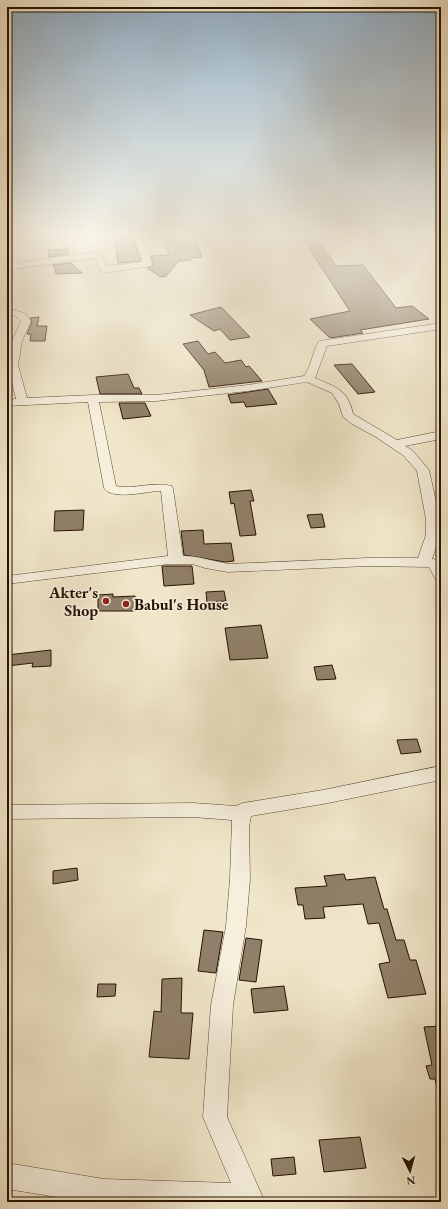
<svg xmlns="http://www.w3.org/2000/svg" width="448" height="1209" viewBox="0 0 448 1209" font-family="'EB Garamond',serif">
  <style>
    .building { fill: #908069; stroke: #281102 }
    .lines { fill: none; stroke-linecap: round; stroke-linejoin: round }
    .street-casing { stroke: #5a4634; stroke-width: 1 }
    .street { fill: #f5efdc; fill-rule: evenodd }
    .poi-dot { fill: #8f2418; stroke: #f5efdc; stroke-width: 1.5 }
    .labels { text-anchor: middle; dominant-baseline: central; stroke-width: 3.5; stroke-linejoin: round; paint-order: stroke }
    .poi-label { font-size: 16px; font-weight: bold; fill: #281102; stroke: #f5efdc; text-anchor: end }
  </style>
  <rect width="100%" height="100%" fill="#f0e6c9"/>
  <filter id="stains"><feTurbulence type="fractalNoise" baseFrequency=".005" numOctaves="4"/><feColorMatrix values="0 0 0 0 .2 0 0 0 0 .09 0 0 0 0 .02 0 0 0 .5 -.17"/></filter>
  <radialGradient id="worn" r=".72"><stop offset=".6" stop-color="#630" stop-opacity="0"/><stop offset="1" stop-color="#630" stop-opacity=".3"/></radialGradient>
  <!-- building -->
  <g class="building">
    <polygon points="163,236 195,236 202,257 190,258 191,260 179,261 166,276 161,277 147,268 151,267 153,265 151,256 169,255"/>
    <polygon points="316,237 336,266 363,265 396,308 412,306 429,319 360,330 363,333 330,338 310,319 350,311 302,238"/>
    <polygon points="133,238 141,261 118,263 114,239"/>
    <polygon points="68,249 68,254 49,257 48,250"/>
    <polygon points="71,263 82,273 56,274 55,268 52,265"/>
    <polygon points="221,307 250,337 230,340 220,329 214,331 190,315"/>
    <polygon points="39,317 37,326 47,326 45,341 30,341 31,334 27,334 32,322 30,318"/>
    <polygon points="198,341 208,354 215,352 225,363 241,360 246,367 249,366 262,381 209,387 204,370 183,344"/>
    <polygon points="352,364 375,392 358,394 334,365"/>
    <polygon points="128,374 134,388 139,388 142,394 100,394 96,377"/>
    <polygon points="268,389 277,404 246,407 244,402 231,403 228,395"/>
    <polygon points="119,403 145,403 151,416 123,419"/>
    <polygon points="251,490 254,501 250,501 256,535 240,536 234,503 231,504 229,492"/>
    <polygon points="84,510 83,530 54,531 55,511"/>
    <polygon points="322,514 325,527 311,528 307,515"/>
    <polygon points="203,530 204,544 231,543 234,561 225,562 184,555 181,531"/>
    <polygon points="162,566 192,566 194,584 164,586"/>
    <polygon points="224,591 226,601 207,602 206,592"/>
    <polygon points="113,594 113,597 135,596 136,611 98,611 98,595"/>
    <polygon points="261,625 268,658 230,660 225,628"/>
    <polygon points="51,650 51,666 32,667 33,663 7,666 7,655"/>
    <polygon points="332,665 336,679 317,680 314,667"/>
    <polygon points="417,739 421,752 401,754 397,740"/>
    <polygon points="77,868 78,880 53,884 53,871"/>
    <polygon points="344,874 346,880 375,877 384,909 387,909 396,940 404,940 410,960 416,960 426,994 388,998 379,964 390,962 379,923 368,924 363,904 323,907 325,918 305,919 303,905 298,905 295,888 327,886 324,876"/>
    <polygon points="204,930 223,932 216,973 198,971"/>
    <polygon points="246,938 262,940 256,982 239,980"/>
    <polygon points="182,978 181,1013 193,1013 189,1059 149,1057 154,1011 161,1012 162,979"/>
    <polygon points="98,984 116,984 115,996 97,997"/>
    <polygon points="284,986 288,1010 254,1013 251,989"/>
    <polygon points="441,1026 441,1084 436,1084 435,1079 430,1079 426,1066 432,1065 424,1027"/>
    <polygon points="360,1137 366,1168 324,1172 319,1140"/>
    <polygon points="294,1157 296,1174 273,1176 271,1159"/>
  </g>
  <g class="lines">
    <defs>
      <g id="street">
        <polygon points="134,236 142,236 152,264 151,266 105,273 101,271 94,258 7,270 7,264 97,252 100,253 107,266 143,262"/>
        <path d="M7 308 24 313 31 321 22 341 18 365 27 398 93 395H156L248 385 304 376C312 366 312 352 319 341L441 323V329L327 346 315 378C335 387 348 389 353 414L397 440 441 431V439L405 446 412 450 429 470 440 519V535L432 559 439 560 441 563V581L436 580 429 567 368 566 228 572 205 568 193 564H169L7 584V576L168 556 161 491C147 491 112 501 104 488L88 402 7 406V400L16 399 8 365 12 341 21 321 15 316 7 314ZM307 382 332 393 339 404 343 417 352 424 376 437 404 456 417 471 426 519V535L418 558H368L228 564C213 561 198 556 183 556L173 489 172 486C151 481 134 490 116 486L99 402 156 401 248 391Z"/>
        <polygon points="441,766 441,780 323,804 251,816 249,827 250,879 246,926 233,1005 227,1117 265,1202 88,1202 7,1189 7,1163 104,1179 231,1183 203,1117 211,1005 226,926 230,879 232,820 193,817 7,819 7,805 193,803 236,806 243,803 323,790"/>
      </g>
    </defs>
    <!-- street casing -->
    <use href="#street" class="street-casing"/>
    <!-- street -->
    <use href="#street" class="street"/>
  </g>
  <!-- sky -->
  <linearGradient id="sky" x2="0" y2="1"><stop stop-color="#90abc0"/><stop offset="0.58" stop-color="#f8f4e7"/><stop offset="1" stop-color="#f8f4e7" stop-opacity="0"/></linearGradient>
  <rect width="448" height="405" fill="url(#sky)"/>
  <!-- markers -->
  <g class="poi-dot">
    <circle cx="106" cy="601" r="4"/>
    <circle cx="126" cy="604" r="4"/>
  </g>
  <g class="labels">
    <!-- poi labels -->
    <g class="poi-label">
      <text x="98" y="592">Akter's<tspan x="98" dy="18">Shop</tspan></text>
      <text x="134" y="604" text-anchor="start">Babul's House</text>
    </g>
  </g>
  <!-- margin -->
  <rect width="448" height="1209" fill="none" stroke="#f0e6c9" stroke-width="24"/>
  <rect x="8" y="8" width="432" height="1193" fill="none" stroke="#281102" stroke-width="2"/>
  <rect x="12" y="12" width="424" height="1185" fill="none" stroke="#281102"/>
  <!-- north arrow -->
  <g transform="translate(410 1171) rotate(174)" stroke="#f5efdc" stroke-width="3" paint-order="stroke">
  <path d="M0-3L7 15L0 10L-7 15Z" fill="#281102"/>
  <text y="-6" font-size="11" font-weight="bold" text-anchor="middle" fill="#281102">N</text>
  </g>
  <rect width="100%" height="100%" filter="url(#stains)"/>
  <rect width="100%" height="100%" fill="url(#worn)"/>
</svg>
